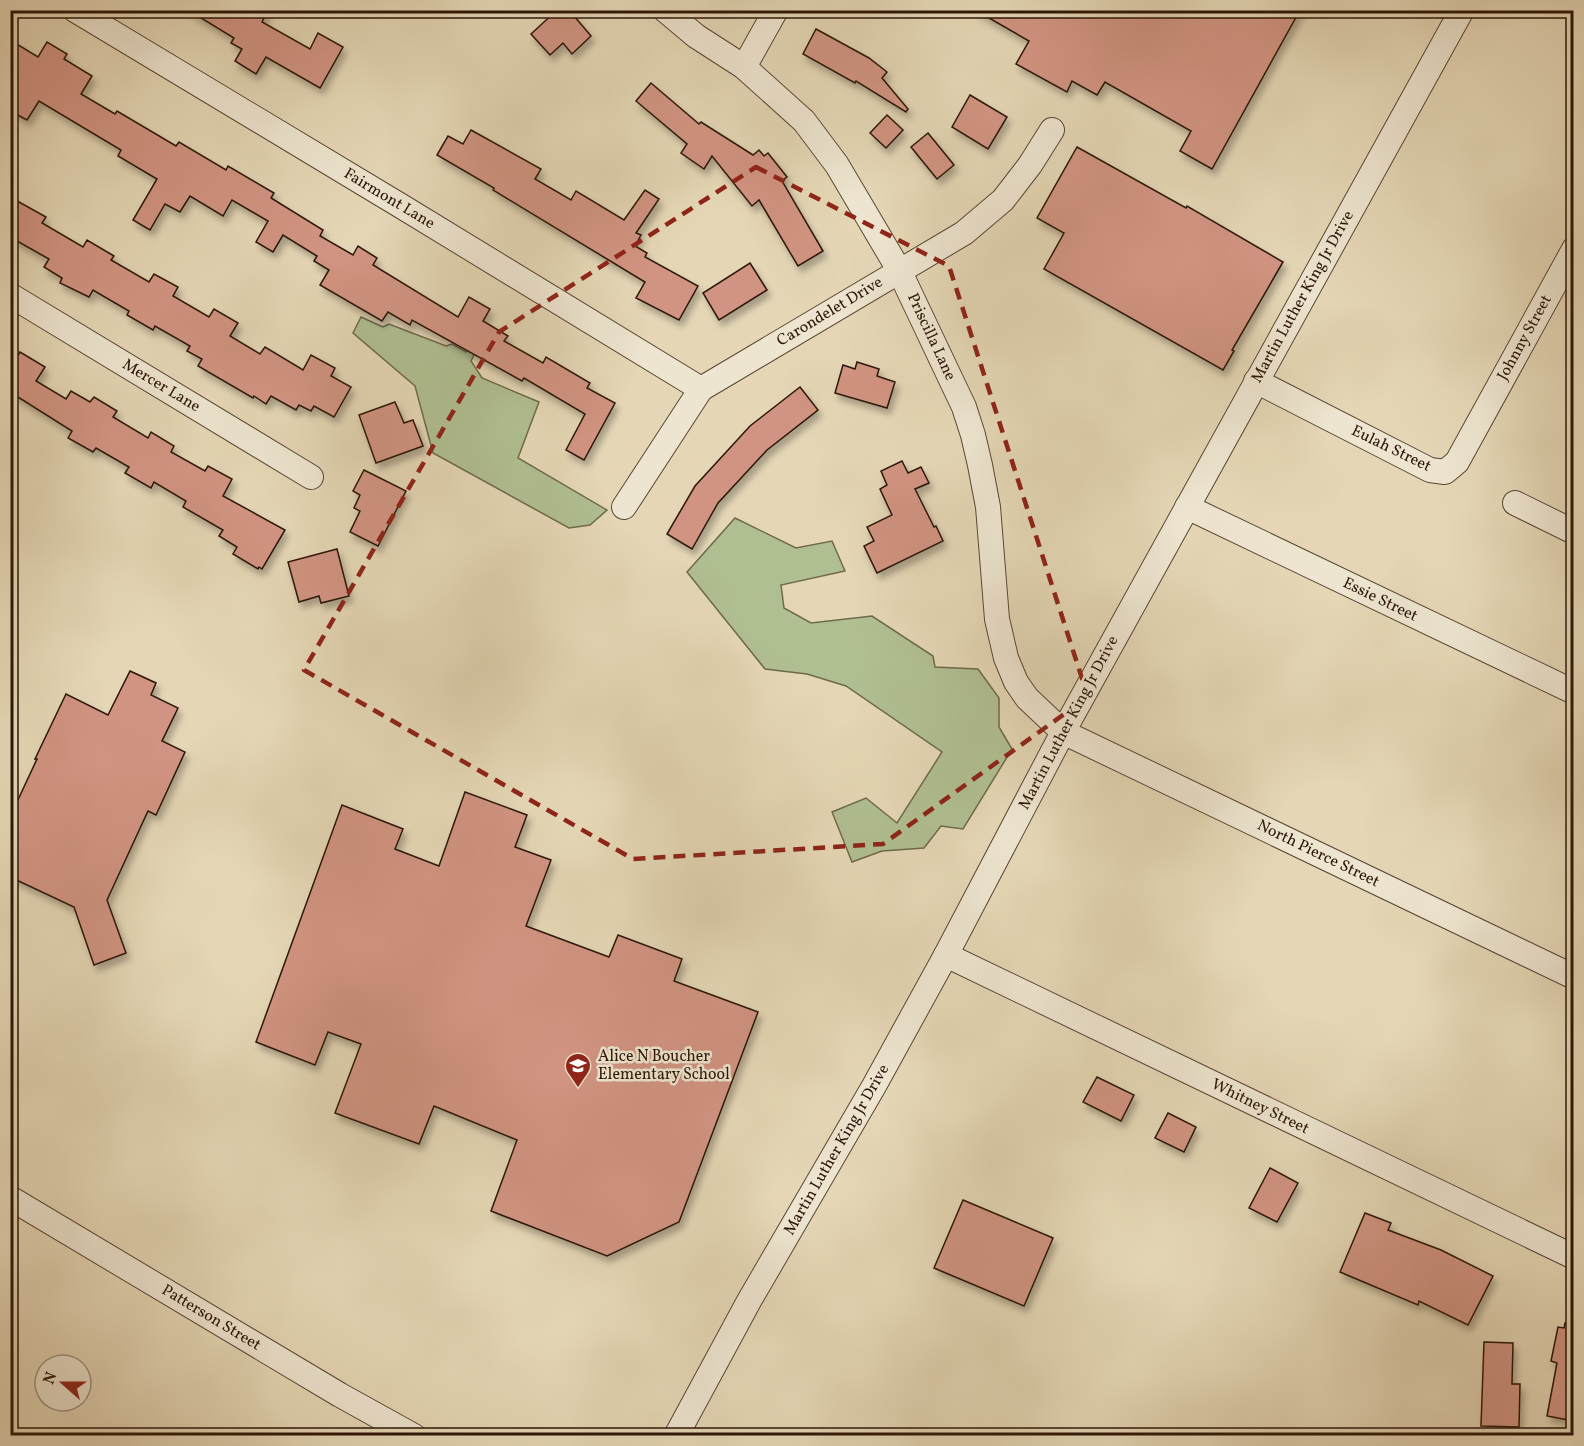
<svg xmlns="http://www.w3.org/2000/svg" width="1584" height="1446" viewBox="0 0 1584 1446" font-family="Vollkorn,serif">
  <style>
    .green { fill: #b0bf92; stroke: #6e6a4c; stroke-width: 1.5 }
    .building { fill: #d19482; stroke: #2c1607; stroke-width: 1.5; filter: url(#shadow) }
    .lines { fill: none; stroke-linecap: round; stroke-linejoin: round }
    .minor-casing { stroke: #5a4633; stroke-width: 26 }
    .minor { stroke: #eee5d0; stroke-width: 24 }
    .marked { fill: none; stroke: #8f2418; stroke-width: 4.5; stroke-dasharray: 12 8; stroke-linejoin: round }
    .labels { text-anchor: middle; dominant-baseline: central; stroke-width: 5; stroke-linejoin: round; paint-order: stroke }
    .street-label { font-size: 16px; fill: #2c1607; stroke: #eee5d0 }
    .poi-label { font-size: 16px; fill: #2c1607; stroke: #eee5d0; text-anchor: start }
  </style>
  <defs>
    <filter id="shadow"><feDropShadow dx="3.5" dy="6" stdDeviation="3" flood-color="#0004"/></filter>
  </defs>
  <rect width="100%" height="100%" fill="#e5d7b6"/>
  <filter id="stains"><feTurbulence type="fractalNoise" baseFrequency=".00333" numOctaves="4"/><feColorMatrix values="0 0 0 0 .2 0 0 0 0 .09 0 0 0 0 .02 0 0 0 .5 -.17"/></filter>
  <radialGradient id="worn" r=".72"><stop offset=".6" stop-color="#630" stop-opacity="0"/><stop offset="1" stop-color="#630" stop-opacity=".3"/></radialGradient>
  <!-- green -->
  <g class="green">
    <polygon points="361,317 383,327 389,324 446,346 452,344 466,352 473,340 480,343 471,361 482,378 539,402 518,458 607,510 590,525 569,528 433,453 415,386 353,333"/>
    <polygon points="735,518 796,548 832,541 845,571 781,585 784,608 811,623 872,616 933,656 935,667 978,669 999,698 999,727 1012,749 963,829 941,826 924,848 882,851 852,862 832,812 866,798 897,823 942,752 846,686 807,674 765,669 687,572"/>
  </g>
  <!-- building -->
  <g class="building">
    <polygon points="188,10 268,10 262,22 310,49 318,33 343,47 320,88 266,57 256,74 235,61 242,49 231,43 234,38"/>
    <polygon points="557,10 569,10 591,36 572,54 563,43 550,55 531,34"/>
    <polygon points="975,10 1300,10 1212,169 1180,151 1191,131 1105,82 1097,95 1072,81 1067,92 1016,64 1029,41"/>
    <polygon points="816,29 869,58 887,72 882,78 908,109 906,112 856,81 855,83 803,54"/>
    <polygon points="10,40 38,57 47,42 67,54 64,59 92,76 81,94 115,114 117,111 176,146 179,142 226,170 228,166 274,193 271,198 323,230 320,236 353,255 358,246 377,258 373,265 458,317 469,297 490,309 483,321 508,336 504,341 543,363 546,357 590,383 587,388 615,403 584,460 566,450 585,414 524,378 522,381 412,320 410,325 388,312 382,321 320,285 329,270 314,261 317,256 283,235 273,252 256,242 268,221 232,200 223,216 190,196 180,212 165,204 150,230 133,220 157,179 118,156 121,150 39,101 27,120 10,111"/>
    <polygon points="651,83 699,124 701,122 753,155 759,150 764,156 768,153 787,177 782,181 823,251 798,266 759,200 752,206 712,156 704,169 681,153 687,144 636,101"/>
    <polygon points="970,95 1007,117 988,149 952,127"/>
    <polygon points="887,115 903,130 886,148 870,133"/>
    <polygon points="471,130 541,169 535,179 571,200 576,191 624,220 645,190 659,199 636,233 641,235 635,246 647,253 645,257 698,286 679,320 636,298 645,282 493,190 494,188 437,155 448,136 463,144"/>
    <polygon points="928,133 954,165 937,179 911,147"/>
    <polygon points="1077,147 1186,208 1187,206 1283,262 1232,350 1234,351 1223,370 1044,269 1064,233 1037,218"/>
    <polygon points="10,197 46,217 42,223 83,247 87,240 114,256 111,260 149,282 154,274 178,287 173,296 209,317 214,309 238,323 230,336 260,354 265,347 303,370 311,355 335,368 331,376 351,387 334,417 314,406 311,411 299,405 296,410 271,396 266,404 254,396 253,398 198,366 202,359 187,351 190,346 155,326 153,330 127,315 129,311 93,290 89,297 60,283 62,278 44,267 49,259 10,237"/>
    <polygon points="750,263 767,290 719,320 703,293"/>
    <polygon points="20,352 45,367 36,381 66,399 71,391 90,402 94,397 117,411 113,417 148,438 151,432 174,446 171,452 205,471 208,466 232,479 223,496 285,530 262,569 259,567 258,569 233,554 237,547 219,536 223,530 183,507 186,501 154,482 151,488 125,473 129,467 96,448 93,452 68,438 72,431 10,392 10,354 17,357"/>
    <polygon points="857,362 879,369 877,376 895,382 887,408 835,393 843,365 855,369"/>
    <polygon points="800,387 818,410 767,450 718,503 692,549 667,534 695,486 750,426"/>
    <polygon points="395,402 404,423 413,420 423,446 376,463 359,415"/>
    <polygon points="902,461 908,473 921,467 929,483 915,489 934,527 936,526 943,541 877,573 864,546 874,541 867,527 892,515 880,489 887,485 881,471"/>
    <polygon points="364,470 406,491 378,546 350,532 360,511 354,508 360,495 353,491"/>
    <polygon points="337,549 349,596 321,603 319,596 299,602 288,562"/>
    <polygon points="130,671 156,683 151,695 178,708 162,741 185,752 156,815 148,811 107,900 126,953 94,965 74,907 10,877 10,817 37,759 35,759 66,694 108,715"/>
    <polygon points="465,792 527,815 515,847 551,860 526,926 609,957 618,935 682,959 674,981 758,1012 679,1222 607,1256 491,1211 517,1140 434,1106 419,1144 335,1113 361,1044 328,1032 315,1065 256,1042 342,805 403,829 395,849 439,866"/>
    <polygon points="1097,1077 1134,1095 1121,1121 1083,1102"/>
    <polygon points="1168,1113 1196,1127 1184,1152 1155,1138"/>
    <polygon points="1270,1168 1298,1183 1277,1222 1249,1208"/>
    <polygon points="963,1200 1053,1238 1024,1306 934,1268"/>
    <polygon points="1365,1213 1391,1223 1388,1230 1441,1250 1493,1276 1468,1325 1419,1301 1418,1305 1340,1272"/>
    <polygon points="1565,1323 1574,1324 1574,1421 1547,1416 1557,1363 1551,1361 1558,1327 1564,1328"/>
    <polygon points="1484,1342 1513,1343 1512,1384 1520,1384 1519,1427 1481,1426"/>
  </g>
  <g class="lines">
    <defs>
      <g id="minor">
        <polyline points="75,10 401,206 701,389"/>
        <polyline points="665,10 696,36 744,67 804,121 837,165 899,270 964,407 973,435 980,465 988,507 997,619 1006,658 1016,682 1027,698 1063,732 1574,977"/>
        <polyline points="744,67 776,10"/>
        <polyline points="10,295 311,477"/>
        <polyline points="1256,381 1430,470 1445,472 1457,462 1574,249"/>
        <polyline points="1515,503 1574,532"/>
        <polyline points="624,507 701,389 964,233 1003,200 1030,165 1052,130"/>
        <polyline points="1187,507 1574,692"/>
        <polyline points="946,955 1574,1257"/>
        <polyline points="10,1198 340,1395 414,1436"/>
        <polyline points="676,1436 749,1301 874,1086 946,955 1063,732 1462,10"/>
      </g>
    </defs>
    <!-- minor casing -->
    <use href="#minor" class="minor-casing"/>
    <!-- minor -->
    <use href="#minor" class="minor"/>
  </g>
  <!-- marked area -->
  <path class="marked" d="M756 167 949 266 1088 697 883 844 633 859 304 670 499 332Z"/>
  <!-- icons -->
  <defs>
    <symbol id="school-pin" viewBox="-11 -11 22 30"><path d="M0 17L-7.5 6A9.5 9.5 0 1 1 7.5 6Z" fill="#8f2418" stroke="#eee5d0"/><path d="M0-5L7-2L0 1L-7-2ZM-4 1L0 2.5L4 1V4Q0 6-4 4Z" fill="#fff"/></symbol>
  </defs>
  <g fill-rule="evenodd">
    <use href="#school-pin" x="563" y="1051" width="30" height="40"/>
  </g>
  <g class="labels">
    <!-- street labels -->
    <g class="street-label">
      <text transform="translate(389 199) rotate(31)">Fairmont Lane</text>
      <text transform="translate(1303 297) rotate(-61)">Martin Luther King Jr Drive</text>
      <text transform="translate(830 312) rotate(-31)">Carondelet Drive</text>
      <text transform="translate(931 337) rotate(65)">Priscilla Lane</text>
      <text transform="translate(1525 338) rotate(-61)">Johnny Street</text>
      <text transform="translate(161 386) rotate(31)">Mercer Lane</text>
      <text transform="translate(1391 449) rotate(26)">Eulah Street</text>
      <text transform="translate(1380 600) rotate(26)">Essie Street</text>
      <text transform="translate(1069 723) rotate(-62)">Martin Luther King Jr Drive</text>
      <text transform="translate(1318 854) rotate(26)">North Pierce Street</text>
      <text transform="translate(1260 1107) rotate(26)">Whitney Street</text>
      <text transform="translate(837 1150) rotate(-60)">Martin Luther King Jr Drive</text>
      <text transform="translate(211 1318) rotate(31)">Patterson Street</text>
    </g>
    <!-- poi labels -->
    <g class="poi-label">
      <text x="598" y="1057">Alice N Boucher<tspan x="598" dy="18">Elementary School</tspan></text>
    </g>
  </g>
  <!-- margin -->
  <rect width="1584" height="1446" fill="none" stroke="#e5d7b6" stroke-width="36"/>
  <rect x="12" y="12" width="1560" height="1422" fill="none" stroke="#2c1607" stroke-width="3"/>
  <rect x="18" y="18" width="1548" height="1410" fill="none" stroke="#2c1607" stroke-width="1.5"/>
  <!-- north arrow -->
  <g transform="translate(63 1383) rotate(291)"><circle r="28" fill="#eee5d0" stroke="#a09280" stroke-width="1.5"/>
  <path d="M0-4.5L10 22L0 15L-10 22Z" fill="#8f2418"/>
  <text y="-9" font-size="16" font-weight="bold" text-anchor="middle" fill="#2c1607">N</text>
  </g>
  <rect width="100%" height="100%" filter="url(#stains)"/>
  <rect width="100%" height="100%" fill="url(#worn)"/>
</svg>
